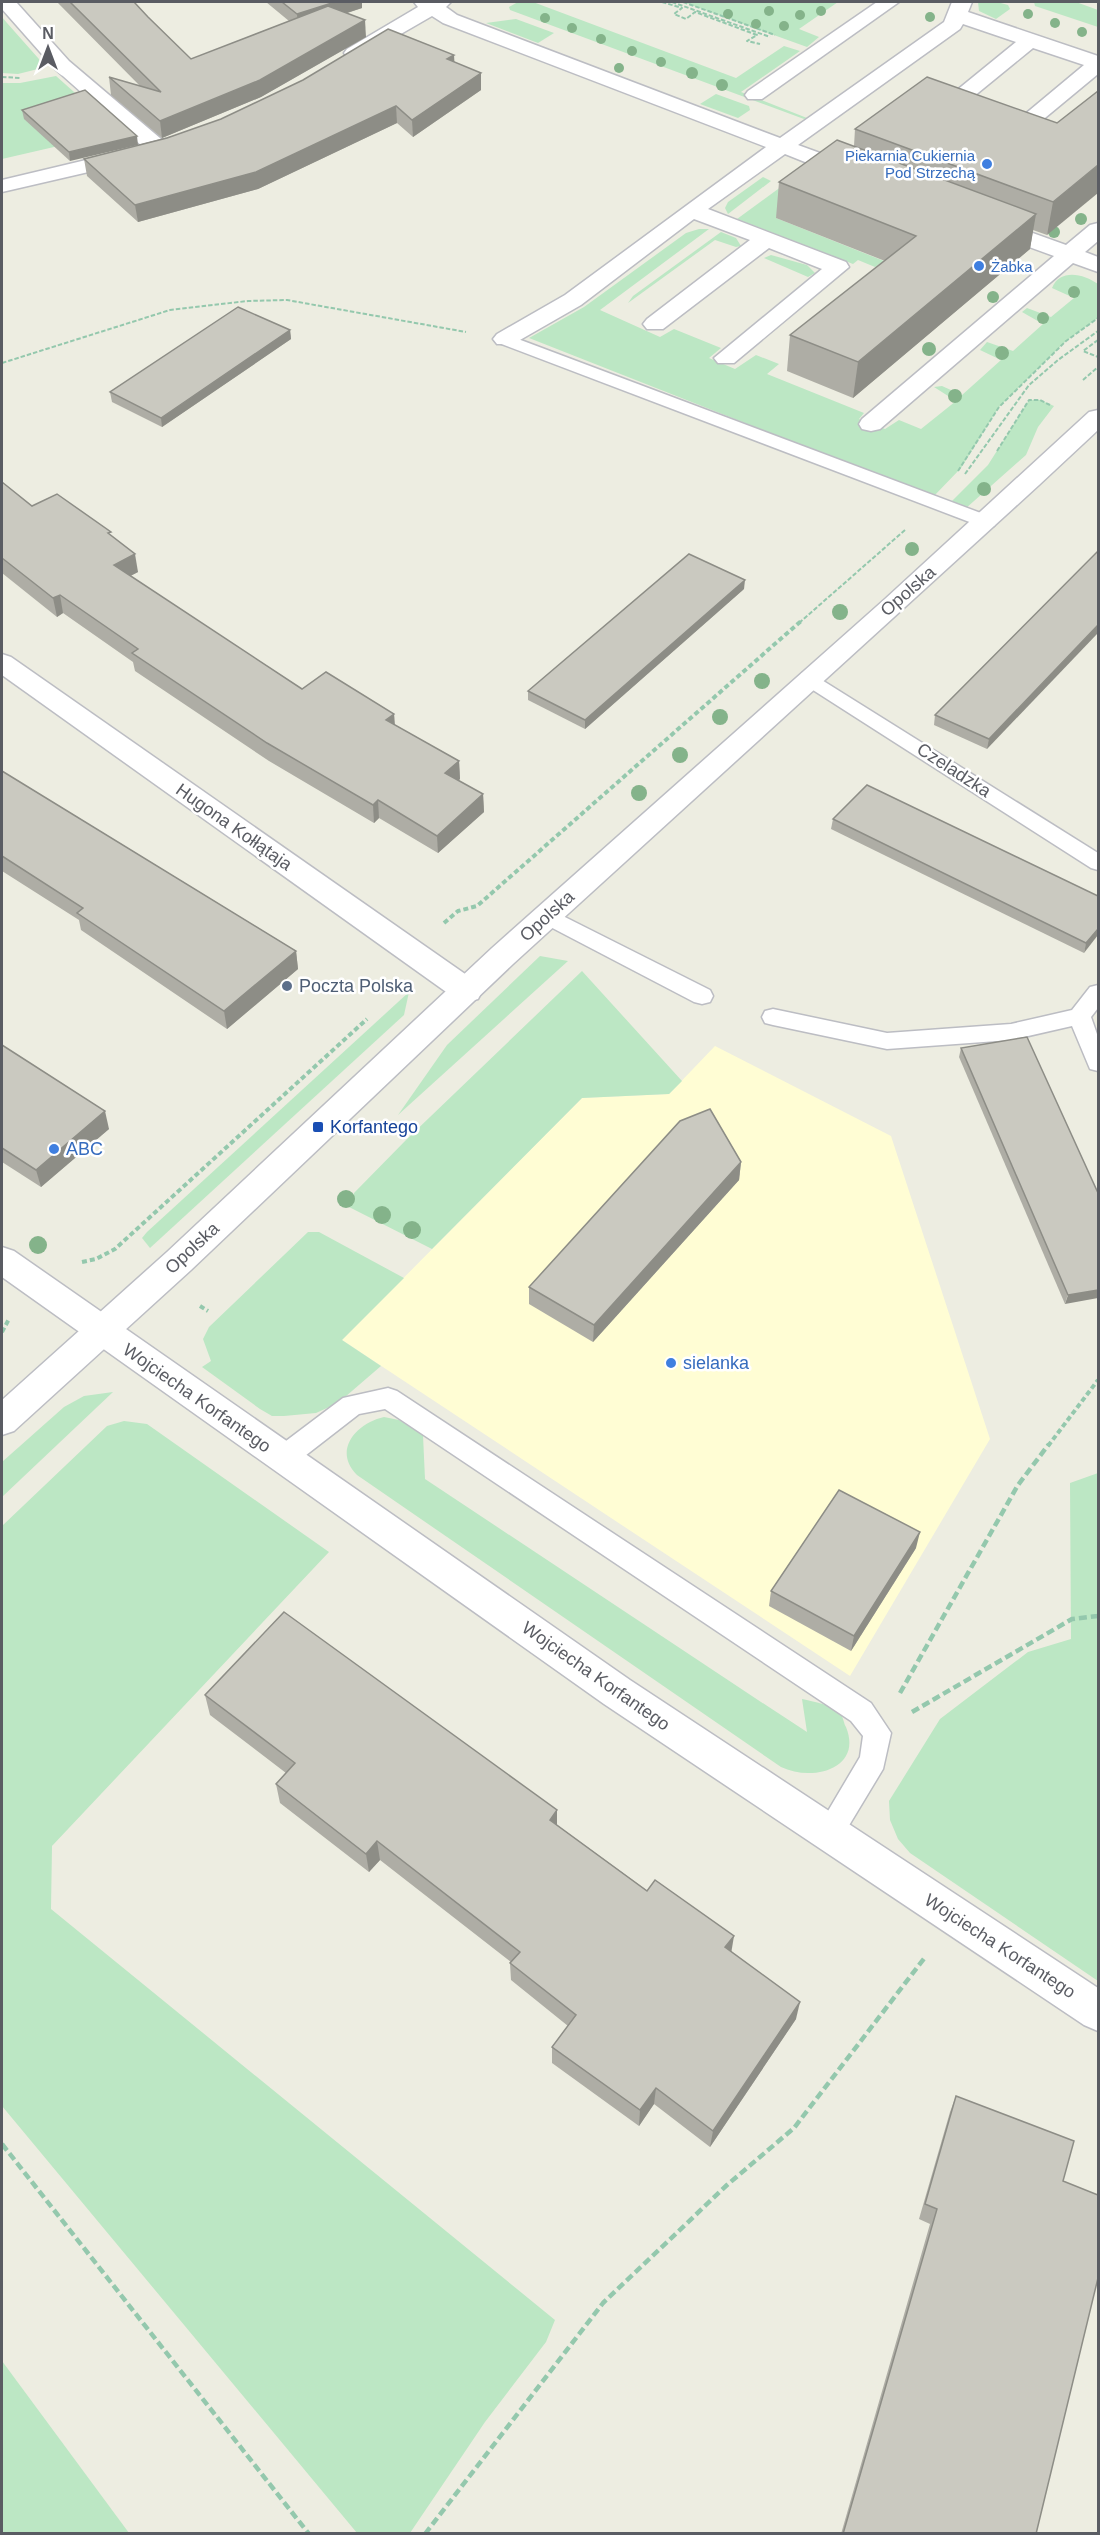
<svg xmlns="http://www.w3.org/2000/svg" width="1100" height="2535" viewBox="0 0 1100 2535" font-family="Arial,sans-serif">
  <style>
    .commercial { fill: #fffdd4 }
    .green { fill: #bce7c4 }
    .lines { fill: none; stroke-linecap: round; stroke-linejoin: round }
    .service-casing { stroke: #bcbdc3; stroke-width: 3 }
    .minor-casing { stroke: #bcbdc3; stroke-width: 3 }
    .tertiary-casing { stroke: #bcbdc3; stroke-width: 3 }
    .path-far2 { stroke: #94c8ad; stroke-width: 2; stroke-dasharray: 4.5 2; stroke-linecap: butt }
    .path-far1 { stroke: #94c8ad; stroke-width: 4; stroke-dasharray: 5 3; stroke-linecap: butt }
    .path { stroke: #94c8ad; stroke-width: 4.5; stroke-dasharray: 8 4; stroke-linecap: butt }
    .service { fill: #fff; fill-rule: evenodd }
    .minor { fill: #fff; fill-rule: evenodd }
    .tertiary { fill: #fff; fill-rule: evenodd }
    .tree { fill: #84b38a }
    .wall { fill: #aeada5 }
    .shaded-wall { fill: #8d8d86 }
    .building { fill: #cac9c0; stroke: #8d8d86; stroke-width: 1.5 }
    .shop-dot { fill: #3f7fe0; stroke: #fff; stroke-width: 2 }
    .service-dot { fill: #5c6f8a; stroke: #fff; stroke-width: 2 }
    .transit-dot { fill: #1a4fb4; stroke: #fff; stroke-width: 2 }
    .labels { text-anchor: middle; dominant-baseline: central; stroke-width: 5; stroke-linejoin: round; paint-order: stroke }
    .far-shop-label { font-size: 15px; fill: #366cbe; stroke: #fff; text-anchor: end }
    .street-label { font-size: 18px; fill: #5a5c63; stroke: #fff }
    .service-label { font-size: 18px; fill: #4e5e75; stroke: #fff; text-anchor: start }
    .transit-label { font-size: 18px; fill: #164399; stroke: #fff; text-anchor: start }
    .shop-label { font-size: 18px; fill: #366cbe; stroke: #fff; text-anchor: start }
  </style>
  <rect width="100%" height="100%" fill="#edede1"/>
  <!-- commercial -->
  <polygon class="commercial" points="715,1046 891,1136 990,1439 850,1676 342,1340 582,1098 669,1094"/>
  <!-- green -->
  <g class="green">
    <polygon points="518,2 533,2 736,78 784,46 800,51 741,92 807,118 804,119 510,10 509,7"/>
    <polygon points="683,2 838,2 799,29 819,37 807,47"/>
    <polygon points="978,2 997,2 1008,5 1010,9 996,19 979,11"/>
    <polygon points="1034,2 1076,2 1098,10 1098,27 1035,6"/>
    <polygon points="2,17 7,23 46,67 18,74 2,73"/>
    <polygon points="516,19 554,33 538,43 486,23"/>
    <polygon points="56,76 119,132 2,159 2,83 20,83"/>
    <polygon points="716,94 749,106 750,110 738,118 700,104"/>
    <polygon points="763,177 771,181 728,214 725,208 728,202"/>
    <polygon points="789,181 776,218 884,261 875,267 858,260 853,264 737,219"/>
    <path d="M699 229H709L600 310 660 337 674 329 721 348 709 358 735 369 756 355 779 364 767 374 864 413 859 419 885 429 899 420 921 429 956 401 934 387 942 386 962 395 1001 360 980 350 987 342 1013 351 1043 324 1022 312 1027 308 1051 317 1074 298 1052 288C1060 268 1084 274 1098 284V318L1066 341 999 407 961 468 933 497 529 338 584 307 686 233Z"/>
    <polygon points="721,232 736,238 741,246 736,247 715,240 628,303 633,296"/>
    <polygon points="771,255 807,265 815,273 808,277 764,258"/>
    <polygon points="1029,400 1040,400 1054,406 1038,427 1026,455 965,509 950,503 988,465"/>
    <polygon points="540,956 568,961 398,1115 447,1045"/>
    <polygon points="582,971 682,1081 669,1094 582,1098 432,1249 349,1207 354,1193 406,1140"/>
    <polygon points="409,992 404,1015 150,1248 142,1238 147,1232"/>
    <polygon points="308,1232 319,1232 404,1278 342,1340 381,1366 338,1403 316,1413 284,1416 272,1416 260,1409 202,1367 211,1361 203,1339 209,1327"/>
    <polygon points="113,1392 2,1497 2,1462 64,1407 84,1396"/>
    <path d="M384 1417 399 1420 423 1435 425 1479 755 1698 807 1732 802 1699C814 1702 832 1704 841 1714 843 1717 844 1724 846 1727 863 1769 812 1782 781 1767L357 1475C332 1450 357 1423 384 1417Z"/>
    <polygon points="124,1421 147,1424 329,1552 52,1846 51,1909 555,2320 546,2342 485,2422 410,2533 357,2533 2,2106 2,1526 107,1426"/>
    <polygon points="1098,1473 1098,1981 910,1853 898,1839 890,1820 889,1801 940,1719 1028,1652 1071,1639 1070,1483"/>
    <polygon points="2,2361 129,2533 2,2533"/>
  </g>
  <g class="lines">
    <defs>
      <g id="service">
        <polygon points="505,334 994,518 996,522 994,526 980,526 499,343 496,339"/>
        <polygon points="809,672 1098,853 1098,870 1091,868 802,683 799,678 802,673"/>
        <polygon points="547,908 710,990 713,996 710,1002 702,1004 694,1002 539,921 536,916 539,911"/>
        <polygon points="1098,985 1098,1008 1091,1017 1098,1037 1098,1071 1090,1069 1072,1026 1011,1040 887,1049 773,1025 765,1023 762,1017 765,1011 773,1009 887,1033 1011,1024 1072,1010 1090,987"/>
        <polygon points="388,1388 397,1391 871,1703 891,1733 883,1769 839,1842 829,1846 819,1842 815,1833 860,1757 863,1736 851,1721 385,1409 359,1414 292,1466 283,1469 274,1466 270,1458 274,1450 343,1398"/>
      </g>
      <g id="minor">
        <polygon points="2,2 16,2 69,61 167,144 170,149 167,154 151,154 55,69 2,9"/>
        <path d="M414 2H451L446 7 457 15 780 138 944 22 952 2H972L968 12 1098 56V74L1034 127 1027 129 951 103 948 99 951 95 1016 42 963 24 960 29 798 145 861 168 864 173 861 178H845L785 154 708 209 846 262 849 267 734 363H718L714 358 822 269 769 248 663 329H647L643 324 647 319 750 240 694 219 581 305 513 344H497L493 339 497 334 565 295 766 147 443 23 432 16 361 57H347L344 53 347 49 418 7ZM1033 48 1084 65 1024 115 973 97Z"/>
        <polygon points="877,2 899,2 762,99 748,99 745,95 748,91"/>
        <polygon points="128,150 136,151 139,156 136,161 2,192 2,180"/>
        <polygon points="988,217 1066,245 1090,225 1098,223 1098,241 1085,252 1098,257 1098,272 1073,263 880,429 871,431 862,429 859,424 862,419 1054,256 980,229 977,224 980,219"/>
        <polygon points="2,654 11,657 478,983 482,991 478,999 467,1002 456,999 2,675"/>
        <polygon points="2,1247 14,1251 630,1680 1098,1988 1098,2031 1084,2025 604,1704 2,1277"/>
      </g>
      <polygon id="tertiary" points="1098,410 1098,430 1039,485 513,964 191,1270 14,1431 2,1435 2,1400 167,1252 492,948 885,599 1089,412"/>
    </defs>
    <!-- service casing -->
    <use href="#service" class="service-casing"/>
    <!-- minor casing -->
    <use href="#minor" class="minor-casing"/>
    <!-- tertiary casing -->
    <use href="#tertiary" class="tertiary-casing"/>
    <!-- path-far2 -->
    <g class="path-far2">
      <polyline points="662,2 682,8 674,14 686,19 695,12 757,35 747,41 760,44"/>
      <polyline points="672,2 770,37"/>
      <polyline points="683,2 775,35"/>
      <polyline points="2,77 20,78"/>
      <polyline points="1098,340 1083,351 1098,357"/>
      <polyline points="2,363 170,310 248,301 287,300 466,332"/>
      <polyline points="1083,380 1098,367"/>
      <polyline points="997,451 1029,400 1040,400 1050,405"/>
      <polyline points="958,471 999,407 1066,341 1098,318"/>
      <polyline points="965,474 1029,385 1058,360 1098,331"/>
      <polyline points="799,623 905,530"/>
    </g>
    <!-- path-far1 -->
    <g class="path-far1">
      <polyline points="444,923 458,911 477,906 801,621"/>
      <polyline points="82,1262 96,1259 115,1249 367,1019"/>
      <polyline points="200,1306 208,1311"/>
      <polyline points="2,1332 9,1319"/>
      <polyline points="1048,1446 1098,1380"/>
    </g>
    <!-- path -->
    <g class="path">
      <polyline points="900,1693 1018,1485 1049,1444"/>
      <polyline points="912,1712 1072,1619 1098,1616"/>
      <polyline points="2,2144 309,2534"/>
      <polyline points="425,2534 603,2303 727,2185 794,2128 926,1956"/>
    </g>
    <!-- service -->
    <use href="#service" class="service"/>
    <!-- minor -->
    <use href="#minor" class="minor"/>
    <!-- tertiary -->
    <use href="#tertiary" class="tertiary"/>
  </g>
  <!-- trees -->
  <g class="tree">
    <circle cx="769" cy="11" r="5"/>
    <circle cx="821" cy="11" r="5"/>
    <circle cx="728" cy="14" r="5"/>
    <circle cx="1028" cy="14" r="5"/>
    <circle cx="800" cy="15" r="5"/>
    <circle cx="930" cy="17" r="5"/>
    <circle cx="545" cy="18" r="5"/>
    <circle cx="1055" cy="23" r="5"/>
    <circle cx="756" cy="24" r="5"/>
    <circle cx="784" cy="26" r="5"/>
    <circle cx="572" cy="28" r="5"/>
    <circle cx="1082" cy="32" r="5"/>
    <circle cx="601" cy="39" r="5"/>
    <circle cx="632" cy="51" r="5"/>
    <circle cx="661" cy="62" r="5"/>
    <circle cx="619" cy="68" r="5"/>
    <circle cx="692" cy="73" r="6"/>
    <circle cx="722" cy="85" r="6"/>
    <circle cx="1081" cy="219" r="6"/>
    <circle cx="1054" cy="232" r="6"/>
    <circle cx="1074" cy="292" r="6"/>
    <circle cx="993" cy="297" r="6"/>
    <circle cx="1043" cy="318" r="6"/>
    <circle cx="929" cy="349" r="7"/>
    <circle cx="1002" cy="353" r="7"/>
    <circle cx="955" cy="396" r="7"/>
    <circle cx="984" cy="489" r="7"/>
    <circle cx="912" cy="549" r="7"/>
    <circle cx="840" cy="612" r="8"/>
    <circle cx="762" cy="681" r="8"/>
    <circle cx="720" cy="717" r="8"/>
    <circle cx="680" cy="755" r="8"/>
    <circle cx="639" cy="793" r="8"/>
    <circle cx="346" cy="1199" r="9"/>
    <circle cx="382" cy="1215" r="9"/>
    <circle cx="412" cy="1230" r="9"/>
    <circle cx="38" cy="1245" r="9"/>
  </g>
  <!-- wall -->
  <g class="wall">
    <polygon points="57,2 134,2 148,17 191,59 289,21 266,2 362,2 362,8 347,13 366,37 261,97 162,138 111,95 109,77 140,86"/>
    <polygon points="455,62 481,90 413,137 397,123 258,189 138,222 87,176 84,159"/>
    <polygon points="85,90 70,161 24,119 22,110"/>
    <polygon points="1098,91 1047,235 1033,230 1030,249 853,398 787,371 790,335 885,261 776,218 779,182 854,146 855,129 1057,123"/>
    <polygon points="290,330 291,339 162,427 112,402 110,392"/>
    <polygon points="2,482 32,506 112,536 138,572 130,576 302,689 394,714 395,725 459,761 460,779 458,781 483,794 484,812 438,853 379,818 374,823 269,761 135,671 133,662 63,613 57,617 2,573"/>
    <polygon points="1098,551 987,749 934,725 935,715"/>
    <polygon points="744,589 585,729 528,700 528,691"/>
    <polygon points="2,771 296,951 298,969 227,1029 81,930 79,920 2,871"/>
    <polygon points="833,819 1098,896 1084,953 831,829"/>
    <polygon points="2,1045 109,1129 41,1187 2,1162"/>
    <polygon points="961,1048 1098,1193 1065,1304 959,1057"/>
    <polygon points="741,1162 739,1180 593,1342 529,1304 529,1287"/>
    <polygon points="916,1548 851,1651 769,1606 771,1591"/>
    <polygon points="205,1695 557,1825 731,1951 796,2019 710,2147 654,2104 639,2126 552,2063 552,2047 568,2026 511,1980 510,1963 511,1962 380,1860 369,1872 280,1803 276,1784 286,1773 210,1715"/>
    <polygon points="956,2096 1063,2181 1036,2534 841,2534 930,2224 919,2219 950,2112"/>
  </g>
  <!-- shaded-wall -->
  <g class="shaded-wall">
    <polygon points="335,2 362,2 362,8 298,29 297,14"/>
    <polygon points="365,20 366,37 261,97 162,138 160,121"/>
    <polygon points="454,55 455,71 447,59"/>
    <polygon points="481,73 481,90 413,137 412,120"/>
    <polygon points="396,106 397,123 258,189 138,222 135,205"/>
    <polygon points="137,136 138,145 70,161 69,152"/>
    <polygon points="1098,165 1098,193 1047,235 1053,202"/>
    <polygon points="1036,214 1030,249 853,398 858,362"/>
    <polygon points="290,330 291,339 162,427 161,418"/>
    <polygon points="135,554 138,572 117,583 114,565"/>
    <polygon points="745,580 744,589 585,729 585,720"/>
    <polygon points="60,595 63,613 57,617 53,598"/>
    <polygon points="1098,625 1098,633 987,749 989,739"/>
    <polygon points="394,714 395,732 386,720"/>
    <polygon points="459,761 460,779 446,791 445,773"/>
    <polygon points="483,794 484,812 438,853 437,836"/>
    <polygon points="378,800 379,818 374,823 373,805"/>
    <polygon points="1098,929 1098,935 1084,953 1086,943"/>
    <polygon points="296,951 298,969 227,1029 224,1011"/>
    <polygon points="105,1111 109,1129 41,1187 36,1170"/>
    <polygon points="741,1162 739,1180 593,1342 594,1325"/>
    <polygon points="1098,1290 1098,1298 1065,1304 1068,1295"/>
    <polygon points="920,1532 916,1548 851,1651 854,1636"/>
    <polygon points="557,1810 557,1829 550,1820"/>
    <polygon points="377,1841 380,1860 369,1872 366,1854"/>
    <polygon points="734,1936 731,1954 725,1947"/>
    <polygon points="800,2002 796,2019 710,2147 713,2131"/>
    <polygon points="656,2088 654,2104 639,2126 640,2110"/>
  </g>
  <!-- building -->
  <g class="building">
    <polygon points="70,2 134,2 148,17 191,59 328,6 365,20 260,80 160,121 109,77 161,92"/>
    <polygon points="282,2 335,2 297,14"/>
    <polygon points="388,29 454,55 447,59 481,73 412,120 396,106 256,172 135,205 84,159 167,138 221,119 303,80"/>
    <polygon points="927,77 1057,123 1098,91 1098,165 1053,202 855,129"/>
    <polygon points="85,90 137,136 69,152 22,110"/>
    <polygon points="837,140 1036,214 858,362 790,335 916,236 779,182"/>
    <polygon points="238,307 290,330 161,418 110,392"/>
    <polygon points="2,482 32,506 57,494 111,532 108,533 135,554 114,565 302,689 326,672 394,714 386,720 459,761 445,773 483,794 437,836 378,800 373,805 267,743 132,653 138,649 60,595 53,598 2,558"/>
    <polygon points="1098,551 1098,625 989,739 935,715"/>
    <polygon points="689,554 745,580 585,720 528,691"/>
    <polygon points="2,771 296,951 224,1011 77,913 83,908 2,856"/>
    <polygon points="867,785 1098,896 1098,929 1086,943 833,819"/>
    <polygon points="1027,1037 1098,1193 1098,1290 1068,1295 961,1048"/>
    <polygon points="2,1045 105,1111 36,1170 2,1148"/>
    <polygon points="710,1109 741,1162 594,1325 529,1287 680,1121"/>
    <polygon points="839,1490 920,1532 854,1636 771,1591"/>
    <polygon points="284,1612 557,1810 550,1820 647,1891 655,1880 734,1936 725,1947 800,2002 713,2131 656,2088 640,2110 552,2047 576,2015 510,1963 520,1952 377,1841 366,1854 276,1784 295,1763 205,1695"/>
    <polygon points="956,2096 1074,2141 1063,2181 1098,2195 1098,2278 1036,2534 843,2534 937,2209 925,2204"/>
  </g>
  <!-- markers -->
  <g class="shop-dot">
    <circle cx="987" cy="164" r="6"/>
    <circle cx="979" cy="266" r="6"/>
    <circle cx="54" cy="1149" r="6"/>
    <circle cx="671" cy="1363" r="6"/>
  </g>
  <circle class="service-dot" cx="287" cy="986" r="6"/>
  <rect class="transit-dot" x="312" y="1121" width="12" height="12" rx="3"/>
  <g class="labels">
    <!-- far-shop labels -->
    <g class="far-shop-label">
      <text x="975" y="155">Piekarnia Cukiernia<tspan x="975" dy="17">Pod Strzechą</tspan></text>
      <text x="991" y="266" text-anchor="start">Żabka</text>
    </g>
    <!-- street labels -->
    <g class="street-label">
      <text transform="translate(908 591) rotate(-41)">Opolska</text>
      <text transform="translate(954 770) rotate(33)">Czeladzka</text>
      <text transform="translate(234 827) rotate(35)">Hugona Kołłątaja</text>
      <text transform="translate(547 916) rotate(-42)">Opolska</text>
      <text transform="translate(192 1248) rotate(-43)">Opolska</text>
      <text transform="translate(197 1398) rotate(35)">Wojciecha Korfantego</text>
      <text transform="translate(596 1676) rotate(35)">Wojciecha Korfantego</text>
      <text transform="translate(1000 1946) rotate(33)">Wojciecha Korfantego</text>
    </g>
    <!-- service labels -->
    <g class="service-label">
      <text x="299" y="986">Poczta Polska</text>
    </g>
    <!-- transit labels -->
    <g class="transit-label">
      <text x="330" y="1127">Korfantego</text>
    </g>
    <!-- shop labels -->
    <g class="shop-label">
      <text x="66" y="1149">ABC</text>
      <text x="683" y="1363">sielanka</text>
    </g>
  </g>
  <!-- border -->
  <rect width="1100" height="2535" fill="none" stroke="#5a5c63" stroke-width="6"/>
  <!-- north arrow -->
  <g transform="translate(48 48)" stroke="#ffffff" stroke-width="4.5" paint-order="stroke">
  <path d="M0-4.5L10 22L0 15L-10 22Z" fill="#5a5c63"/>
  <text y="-9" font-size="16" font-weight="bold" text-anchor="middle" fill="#5a5c63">N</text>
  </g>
</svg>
